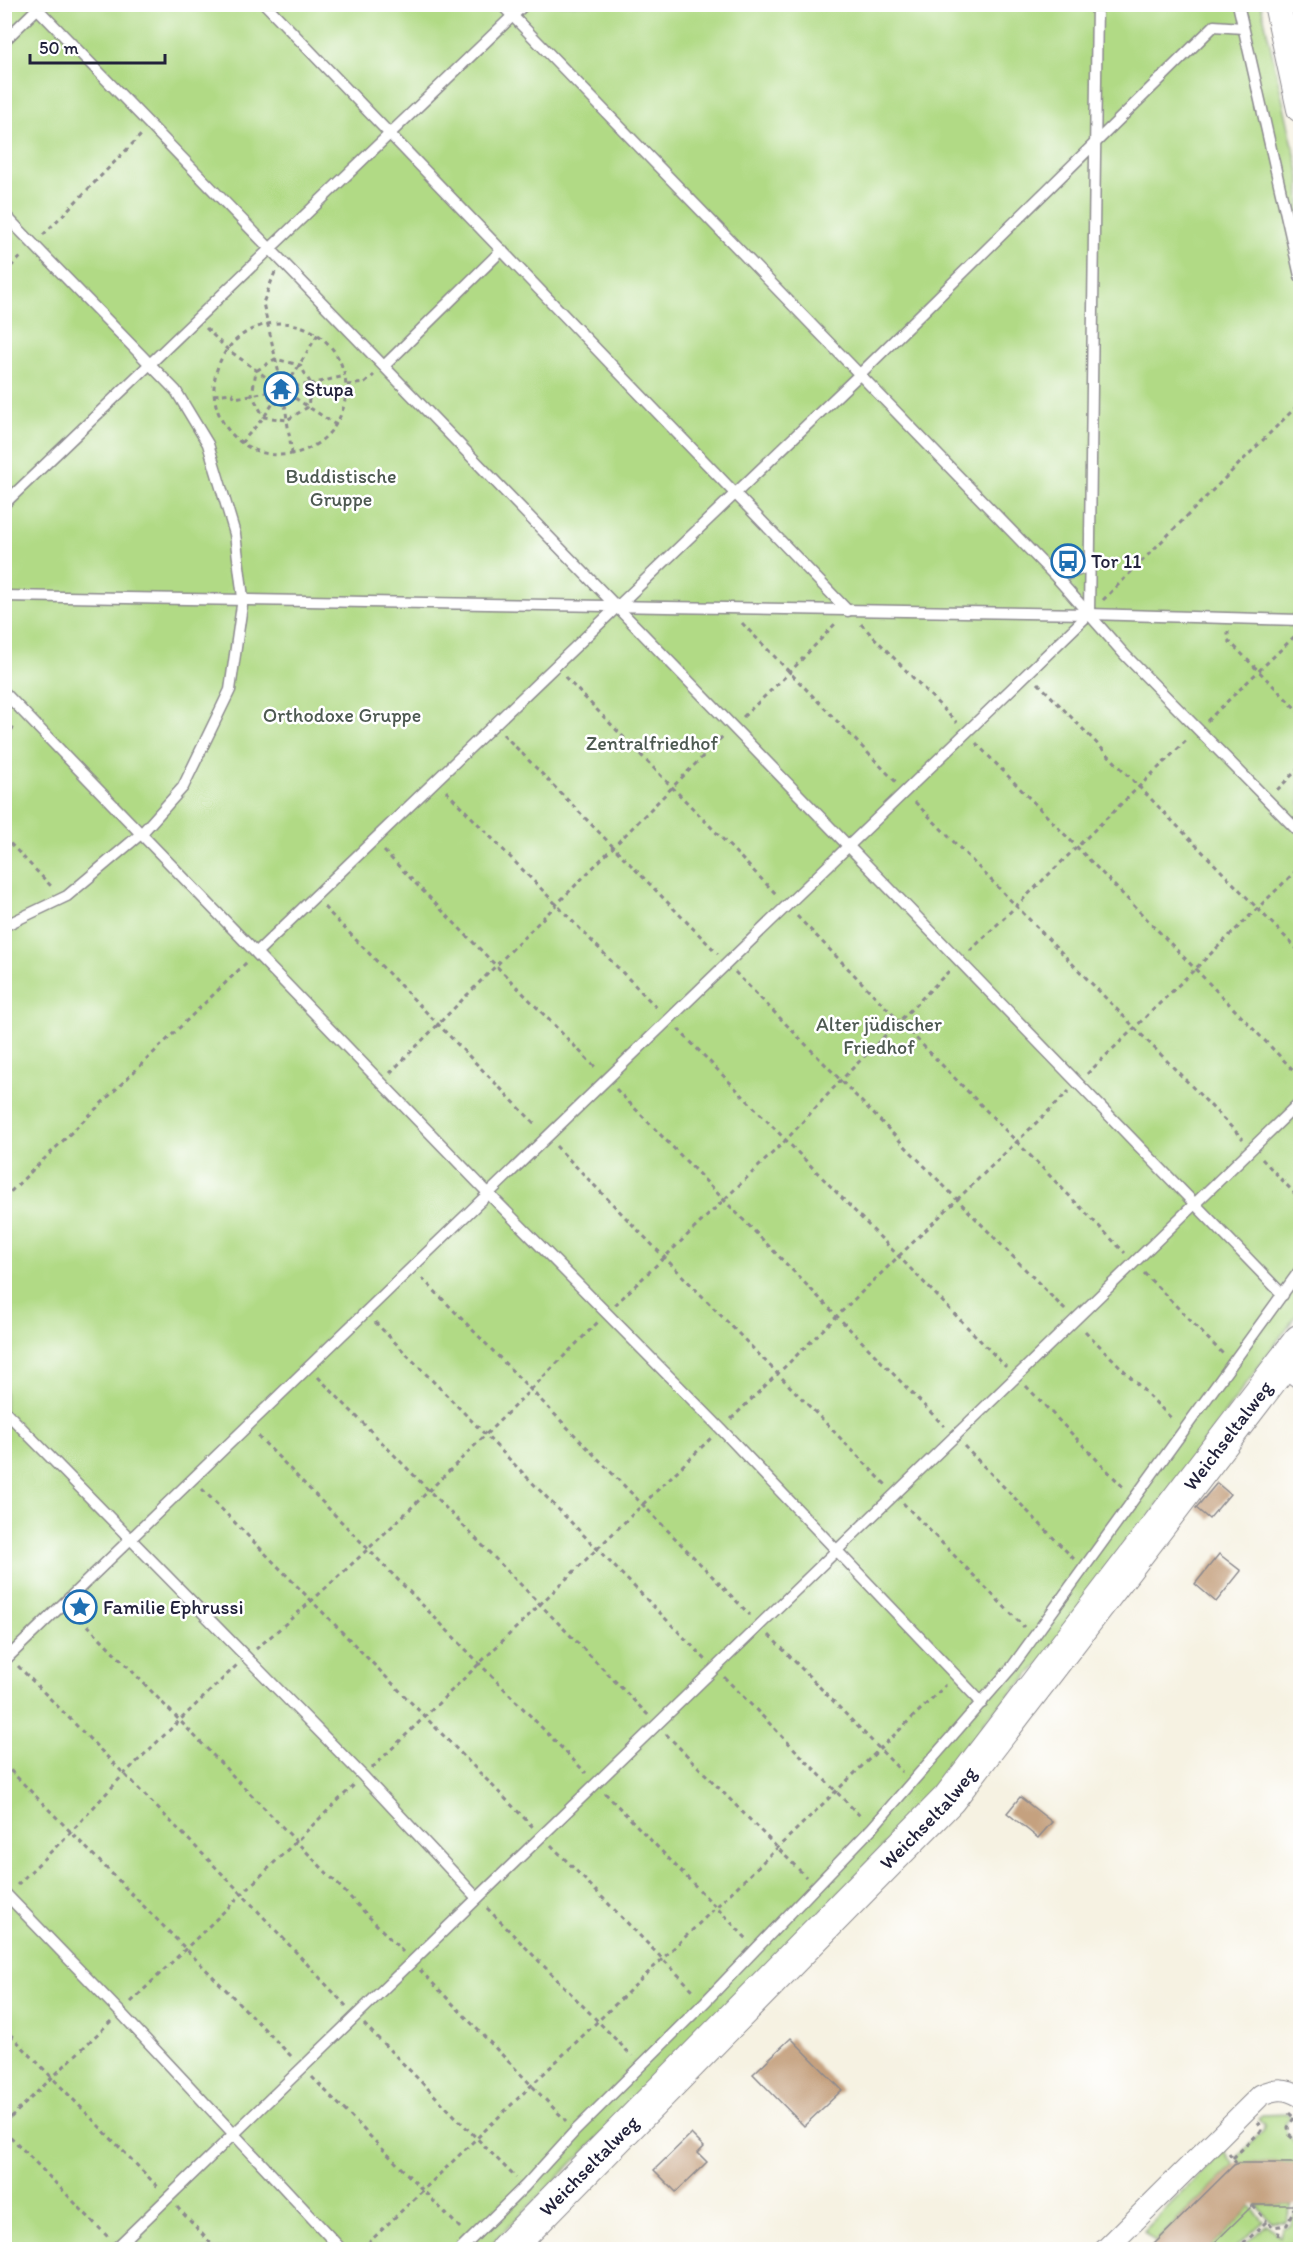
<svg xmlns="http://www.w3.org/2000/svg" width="1305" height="2254" viewBox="0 0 1305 2254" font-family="Itim,sans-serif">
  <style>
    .green { fill: #b1da85; stroke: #6a7e60; stroke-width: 1.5 }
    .building { fill: #c5a17f }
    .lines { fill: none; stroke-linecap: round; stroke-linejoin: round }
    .service-casing { stroke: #8c8a8e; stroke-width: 13 }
    .minor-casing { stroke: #8c8a8e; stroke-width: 23 }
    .tertiary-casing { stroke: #8c8a8e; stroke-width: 28 }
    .primary-casing { stroke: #8c8a8e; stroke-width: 35 }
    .path { stroke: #8c8a8e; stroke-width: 3; stroke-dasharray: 4.5 4.5; stroke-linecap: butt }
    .service { stroke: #fff; stroke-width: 10 }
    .minor { stroke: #fff; stroke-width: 21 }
    .tertiary { stroke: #fff; stroke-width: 26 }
    .primary { stroke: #fff; stroke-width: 33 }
    .labels { text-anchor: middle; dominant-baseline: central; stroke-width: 5; stroke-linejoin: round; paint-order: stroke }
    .poi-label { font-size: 20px; fill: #22223b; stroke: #fff; text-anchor: start }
    .park-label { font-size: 20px; fill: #4d5951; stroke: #fff }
    .street-label { font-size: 20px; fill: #22223b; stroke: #fff }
  </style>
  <rect width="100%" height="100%" fill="#fff"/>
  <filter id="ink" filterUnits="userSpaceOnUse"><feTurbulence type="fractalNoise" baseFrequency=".0167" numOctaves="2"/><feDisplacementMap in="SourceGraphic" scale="12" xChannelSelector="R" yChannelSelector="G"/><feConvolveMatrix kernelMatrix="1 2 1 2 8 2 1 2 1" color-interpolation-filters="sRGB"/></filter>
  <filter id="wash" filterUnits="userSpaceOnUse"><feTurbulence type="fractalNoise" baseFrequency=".008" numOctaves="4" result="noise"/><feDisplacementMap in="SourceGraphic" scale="24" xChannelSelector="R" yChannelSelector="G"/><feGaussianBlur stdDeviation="1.35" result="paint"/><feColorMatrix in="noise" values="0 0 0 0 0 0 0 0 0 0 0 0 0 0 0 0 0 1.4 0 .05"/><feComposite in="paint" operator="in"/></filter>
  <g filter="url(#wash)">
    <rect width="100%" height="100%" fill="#f6f2e2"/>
    <!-- green -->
    <g class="green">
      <polygon points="5,5 1261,5 1300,176 1300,1310 1053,1650 983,1723 984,1727 988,1730 859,1873 720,2017 486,2249 5,2250"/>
      <polygon points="1288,2114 1291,2117 1286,2122 1286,2133 1300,2148 1300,2163 1239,2163 1238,2157 1264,2129 1264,2125 1258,2118 1262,2115"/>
      <polygon points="1224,2150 1234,2165 1155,2242 1144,2231"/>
      <polygon points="1256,2205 1292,2205 1286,2222 1272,2222"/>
      <polygon points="1251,2207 1264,2221 1234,2249 1207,2250"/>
      <polygon points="1297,2207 1300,2210 1300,2249 1240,2249 1267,2224 1280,2237 1282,2228 1290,2226"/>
    </g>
    <g id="blocks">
      <!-- building -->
      <g class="building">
        <polygon points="1217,1483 1230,1494 1209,1519 1196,1508"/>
        <polygon points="1219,1554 1241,1571 1216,1602 1195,1584"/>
        <polygon points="1020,1797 1052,1822 1038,1838 1007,1813"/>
        <polygon points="791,2038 842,2090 804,2126 753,2074"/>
        <polygon points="691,2134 704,2147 698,2153 707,2162 676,2192 654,2170"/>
        <polygon points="1239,2163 1300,2163 1300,2205 1253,2205 1207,2250 1148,2250 1234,2165"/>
      </g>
    </g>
  </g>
  <g filter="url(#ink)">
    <use href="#blocks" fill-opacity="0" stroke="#8c8a8e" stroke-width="1.5"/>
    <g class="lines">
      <defs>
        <g id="service">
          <polyline points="33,4 1283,1295"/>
          <polyline points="265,4 848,611"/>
          <polyline points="501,4 1057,578 1125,655 1300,833"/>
          <polyline points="1238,4 1300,276"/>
          <polyline points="4,41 41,5"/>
          <polyline points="4,214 176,391 208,444 235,534 243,598 230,690 183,787 142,833 67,896 4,926"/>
          <polyline points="384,366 502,250"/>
          <polyline points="4,504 525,4"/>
          <polyline points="1057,578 1090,566"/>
          <polyline points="4,596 1089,614 1300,620"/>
          <polyline points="4,692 488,1193 721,1429 982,1703"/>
          <polyline points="257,952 859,375 1214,26 1243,28"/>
          <polyline points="4,1410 363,1776 477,1898"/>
          <polyline points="4,1661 1089,614 1097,4"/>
          <polyline points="4,1892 120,2012 342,2250"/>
          <polyline points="114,2250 1300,1102"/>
          <polyline points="460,2250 525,2186 575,2131 705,2002 872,1828 1012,1667 1300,1270"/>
        </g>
        <g id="minor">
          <polyline points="1281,1364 1300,1378"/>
          <path d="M1105 2250 1261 2095C1276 2088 1286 2088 1300 2096"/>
        </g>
        <polyline id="tertiary" points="1277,4 1300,109"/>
        <g id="primary">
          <path id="s1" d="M506 2250 949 1799 1300 1341"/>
        </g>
      </defs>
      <!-- service casing -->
      <use href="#service" class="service-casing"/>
      <!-- minor casing -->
      <use href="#minor" class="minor-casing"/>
      <!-- tertiary casing -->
      <use href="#tertiary" class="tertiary-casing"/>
      <!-- primary casing -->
      <use href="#primary" class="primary-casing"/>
      <!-- path -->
      <g class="path">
        <polyline points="43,235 141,135"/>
        <polyline points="275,272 263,303 279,374"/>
        <polyline points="4,273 23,255"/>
        <circle cx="280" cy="389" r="66"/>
        <polyline points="206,328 227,349 270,380"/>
        <circle cx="282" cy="389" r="15"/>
        <polyline points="292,377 318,334"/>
        <polyline points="347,385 365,383 374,375"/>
        <polyline points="214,395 232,393 235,398 267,392"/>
        <polyline points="295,398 336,425"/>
        <polyline points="285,404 287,420 308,407 311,384 345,376"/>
        <polyline points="241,443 264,417 274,402"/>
        <polyline points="292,454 287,420 264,417 252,395 256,371 275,359 300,365 311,384 297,386"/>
        <polyline points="1103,600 1300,403"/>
        <polyline points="742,623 896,782"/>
        <polyline points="861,624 957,723"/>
        <polyline points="1228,631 1228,640 1300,713"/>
        <polyline points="565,677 778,896"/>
        <polyline points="1038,683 1300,952"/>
        <polyline points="743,717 789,673 835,624"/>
        <polyline points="1207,721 1297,634"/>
        <polyline points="503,734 718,954"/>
        <polyline points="4,737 16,725"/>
        <polyline points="976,743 1300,1077"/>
        <polyline points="1277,790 1300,767"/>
        <polyline points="446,791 659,1010"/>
        <polyline points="915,802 1243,1139"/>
        <polyline points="4,837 53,888"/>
        <polyline points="384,851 597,1069"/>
        <polyline points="324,907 537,1126"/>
        <polyline points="797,916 1125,1253"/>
        <polyline points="970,951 1189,738"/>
        <polyline points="735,972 1066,1311"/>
        <polyline points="678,1029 1006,1367"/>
        <polyline points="390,1073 723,736"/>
        <polyline points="1087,1074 1300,867"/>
        <polyline points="616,1089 944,1426"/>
        <polyline points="556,1146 886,1485"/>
        <polyline points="1262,1159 1300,1199"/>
        <polyline points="4,1198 247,962"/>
        <polyline points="1144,1273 1223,1354"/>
        <polyline points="422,1278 750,1615"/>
        <polyline points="615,1305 786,1140 841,1080 950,970"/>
        <polyline points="375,1322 706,1660"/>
        <polyline points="1085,1331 1173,1420"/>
        <polyline points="318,1377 649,1716"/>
        <polyline points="1026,1386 1125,1489"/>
        <polyline points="731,1419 1069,1091"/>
        <polyline points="258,1436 586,1773"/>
        <polyline points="964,1446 1074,1559"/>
        <polyline points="202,1489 533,1827"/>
        <polyline points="903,1503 1024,1627"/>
        <polyline points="75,1612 403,1952"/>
        <polyline points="769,1635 902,1772"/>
        <path d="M256 1649C377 1547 486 1434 598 1322"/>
        <polyline points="18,1666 242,1894 347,2007"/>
        <polyline points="724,1677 862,1818"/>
        <polyline points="666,1734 806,1877"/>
        <polyline points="4,1764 293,2058"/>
        <polyline points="372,1768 711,1438"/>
        <polyline points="605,1793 747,1939"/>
        <polyline points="551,1845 695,1992"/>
        <polyline points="17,1885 71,1832 124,1774 237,1665"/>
        <polyline points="487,1908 632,2056"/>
        <polyline points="420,1970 566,2121"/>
        <polyline points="131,2002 354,1785"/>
        <polyline points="364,2024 516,2178"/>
        <polyline points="4,2028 158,2187"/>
        <polyline points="312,2077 461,2229"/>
        <polyline points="1289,2113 1300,2124"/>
        <polyline points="1294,2118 1288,2127 1289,2134 1300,2144"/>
        <polyline points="4,2124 111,2021"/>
        <polyline points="4,2130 108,2237"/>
        <polyline points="1229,2153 1236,2163"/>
        <polyline points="1233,2158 1261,2131 1261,2126 1258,2122"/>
        <polyline points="1253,2206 1267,2221"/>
        <polyline points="177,2207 217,2250"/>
        <polyline points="1278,2236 1280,2226"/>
        <polyline points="361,2250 946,1685"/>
        <polyline points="1237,2250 1267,2221 1272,2227 1287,2225 1295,2205"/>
      </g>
      <!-- service -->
      <use href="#service" class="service"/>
      <!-- minor -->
      <use href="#minor" class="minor"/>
      <!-- tertiary -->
      <use href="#tertiary" class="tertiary"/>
      <!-- primary -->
      <use href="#primary" class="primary"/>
    </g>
  </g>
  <!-- icons -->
  <defs>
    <symbol id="temple-ring" viewBox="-11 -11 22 22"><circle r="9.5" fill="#fff" stroke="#1f6fb2" stroke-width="1.5"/><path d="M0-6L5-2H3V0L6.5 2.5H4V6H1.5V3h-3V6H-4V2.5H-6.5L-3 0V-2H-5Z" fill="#1f6fb2"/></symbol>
    <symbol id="bus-ring" viewBox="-11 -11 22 22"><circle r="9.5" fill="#fff" stroke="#1f6fb2" stroke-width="1.5"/><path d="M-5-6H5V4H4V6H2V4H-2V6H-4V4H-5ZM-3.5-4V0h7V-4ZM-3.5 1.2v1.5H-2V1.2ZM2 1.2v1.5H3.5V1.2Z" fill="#1f6fb2"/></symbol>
    <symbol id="sight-ring" viewBox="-11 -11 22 22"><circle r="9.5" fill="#fff" stroke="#1f6fb2" stroke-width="1.5"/><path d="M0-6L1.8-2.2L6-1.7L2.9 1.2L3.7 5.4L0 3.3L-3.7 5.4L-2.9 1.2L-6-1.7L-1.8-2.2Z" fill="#1f6fb2"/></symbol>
  </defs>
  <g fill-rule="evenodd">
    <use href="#temple-ring" x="262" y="370" width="38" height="38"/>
    <use href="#bus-ring" x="1049" y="542" width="38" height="38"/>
    <use href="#sight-ring" x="61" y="1588" width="38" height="38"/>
  </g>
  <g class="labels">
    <!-- poi labels -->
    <g class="poi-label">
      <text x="304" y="389">Stupa</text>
      <text x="1091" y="561">Tor 11</text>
      <text x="103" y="1607">Familie Ephrussi</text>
    </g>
    <!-- park labels -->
    <g class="park-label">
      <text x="341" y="476">Buddistische<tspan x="341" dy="23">Gruppe</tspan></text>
      <text x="342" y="715">Orthodoxe Gruppe</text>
      <text x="652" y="743">Zentralfriedhof</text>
      <text x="879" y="1024">Alter jüdischer<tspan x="879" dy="23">Friedhof</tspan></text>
    </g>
    <!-- street labels -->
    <g class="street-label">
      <text stroke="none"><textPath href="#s1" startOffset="1090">Weichseltalweg</textPath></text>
      <text stroke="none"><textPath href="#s1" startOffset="604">Weichseltalweg</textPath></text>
      <text stroke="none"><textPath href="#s1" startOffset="118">Weichseltalweg</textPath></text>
    </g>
  </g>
  <!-- margin -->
  <rect width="1305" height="2254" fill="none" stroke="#fff" stroke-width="24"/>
  <!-- scale -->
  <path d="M30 54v9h135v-9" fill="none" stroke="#22223b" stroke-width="3"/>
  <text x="39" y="54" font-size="18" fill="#22223b" stroke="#ffffff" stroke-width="4.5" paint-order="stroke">50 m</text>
</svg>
